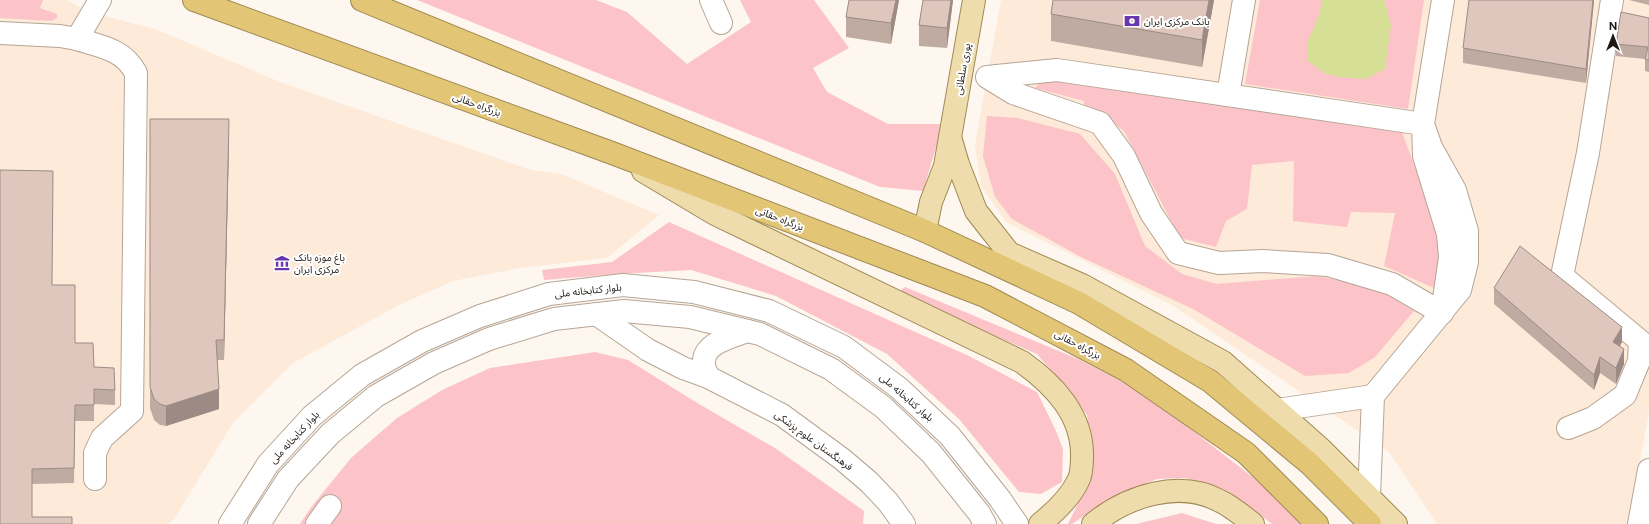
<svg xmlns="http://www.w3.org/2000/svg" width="1649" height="524" viewBox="0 0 1649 524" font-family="'Public Sans','Noto Sans Arabic',sans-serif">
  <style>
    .built { fill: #fdead8 }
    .green { fill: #fcc4c8 }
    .water { fill: #d5e096 }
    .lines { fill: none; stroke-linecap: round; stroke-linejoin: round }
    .minor-casing { stroke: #b6a595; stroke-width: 24 }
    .major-casing { stroke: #9e8953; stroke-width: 24 }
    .highway-casing { stroke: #9e8953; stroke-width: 24 }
    .minor { stroke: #fff; stroke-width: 22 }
    .major { stroke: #eedcac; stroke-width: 22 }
    .highway { stroke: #e2c575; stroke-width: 22 }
    .wall { fill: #c0aba3 }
    .shaded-wall { fill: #9c8b85 }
    .building { fill: #dfc7be; stroke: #9c8b85 }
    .labels { text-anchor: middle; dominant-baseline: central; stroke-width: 4; stroke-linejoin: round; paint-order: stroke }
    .poi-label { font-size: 10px; fill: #1f1913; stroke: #fff; text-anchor: start }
    .street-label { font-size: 10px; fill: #1f1913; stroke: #fff }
  </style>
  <rect width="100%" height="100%" fill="#fef7f0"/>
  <!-- built -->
  <g class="built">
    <polygon points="0,0 67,0 89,12 155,29 280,82 531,170 561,174 659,215 607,258 520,268 453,281 399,305 293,363 233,423 174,519 168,524 0,524"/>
    <polygon points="1001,0 1649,0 1649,412 1628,524 1437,524 1389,452 1172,305 1006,222 981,186 975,145"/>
  </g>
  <!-- green -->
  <g class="green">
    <polygon points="0,0 43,0 40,8 57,14 57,18 51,21 0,18"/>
    <polygon points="417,0 596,0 627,12 687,64 751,22 740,0 814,0 849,48 813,68 827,92 888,124 943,124 923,191 880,187"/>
    <polygon points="1260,0 1424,0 1408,109 1245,84"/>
    <polygon points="1043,78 1402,132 1420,181 1435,215 1443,250 1434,288 1384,266 1395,213 1351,212 1347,227 1293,221 1294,161 1252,165 1247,209 1226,221 1216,247 1180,238 1124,131 1104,116 1084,109 1084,101 1035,88"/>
    <polygon points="987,116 1018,118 1080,134 1115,174 1145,246 1182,274 1217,284 1317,276 1373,287 1414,311 1375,357 1349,373 1305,376 1193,309 1081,257 1012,219 995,197 983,156"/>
    <polygon points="669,222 969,356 1037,392 1056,431 1063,449 1062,482 1041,494 1019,492 959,419 887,354 776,296 691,270 618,274 544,280 542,270 612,262"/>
    <polygon points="905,287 1078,359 1144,393 1263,485 1302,524 1272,524 1228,491 1185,478 1157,479 1112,497 1072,524 1068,524 1093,472 1087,415 1037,354 896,294"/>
    <polygon points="595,352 628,360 699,404 775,448 864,511 863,524 300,524 312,506 351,458 397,418 442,390 490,368"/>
    <polygon points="1182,513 1216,524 1138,524 1140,523"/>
  </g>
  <!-- water -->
  <path class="water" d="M1321 0H1384L1391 25 1385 69 1365 79 1339 77 1324 73 1308 61C1308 57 1307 52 1307 48 1308 31 1322 21 1321 0Z"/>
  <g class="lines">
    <defs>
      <g id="minor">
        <polyline points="711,0 721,23"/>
        <polyline points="0,33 60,36 77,39 100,0"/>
        <path d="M77 39C102 47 123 49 136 73L132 411 102 438 95 453V479"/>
        <polygon points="1057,70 1423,124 1424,156 1448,234 1450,257 1442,313 1392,284 1328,265 1263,261 1219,263 1178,253 1151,213 1124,156 1100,123 1013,93 987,77"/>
        <polyline points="1228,95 1244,0"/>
        <polyline points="596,314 648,350 683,368 708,377 782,415 842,459 869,482 888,502 904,524"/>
        <path d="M708 377C707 373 704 368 704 364 702 343 732 337 747 331"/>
        <polyline points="1277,410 1373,396"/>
        <polyline points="1568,428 1593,418 1625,395 1639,361 1640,341 1562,276 1588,153 1612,0"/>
        <polyline points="1369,497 1373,396 1460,290 1467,262 1467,231 1455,190 1431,147 1423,124 1443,0"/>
        <polyline points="230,524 268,464 312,416 362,375 422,341 480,316 549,294 623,285 694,292 769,311 844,347 899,388 950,436 1000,499 1017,524"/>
        <polyline points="259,524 288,479 330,434 376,396 434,363 489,339 554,319 624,311 690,317 760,334 831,369 883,407 931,453 979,513 985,524"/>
        <polyline points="317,524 330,506"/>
        <polyline points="1639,524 1649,470"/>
      </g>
      <g id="major">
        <polyline points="950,137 958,164 976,211 1009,253 1082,285 1223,362 1322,450 1396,524"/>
        <path d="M643 171 715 214 1022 362C1054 385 1083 415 1082 457 1082 464 1082 474 1078 481 1070 498 1055 512 1040 524"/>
        <polyline points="925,231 931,202 945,166 974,0"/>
        <path d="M1093 524C1127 496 1179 479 1220 501 1231 506 1243 516 1253 524"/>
      </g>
      <g id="highway">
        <polyline points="194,0 612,153 985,296 1126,370 1246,453 1317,524"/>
        <polyline points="362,0 925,231 1079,303 1210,381 1310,464 1370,524"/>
      </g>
    </defs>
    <!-- minor casing -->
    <use href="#minor" class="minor-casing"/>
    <!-- major casing -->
    <use href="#major" class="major-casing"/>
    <!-- highway casing -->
    <use href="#highway" class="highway-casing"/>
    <!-- minor -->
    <use href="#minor" class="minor"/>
    <!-- major -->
    <use href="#major" class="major"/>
    <!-- highway -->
    <use href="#highway" class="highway"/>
  </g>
  <!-- wall -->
  <g class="wall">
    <polygon points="899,0 891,44 846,37 846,17"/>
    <polygon points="923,0 953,0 947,48 919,46 919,25"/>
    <polygon points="1053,0 1214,0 1202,67 1051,41 1051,14"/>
    <polygon points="1594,0 1586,83 1463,63 1463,48"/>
    <polygon points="1629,0 1649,0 1649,5"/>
    <polygon points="1649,18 1649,72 1645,71 1645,59 1616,56 1616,44"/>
    <polygon points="150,119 229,140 224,360 217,360 219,409 166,426 160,425 154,420 150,408"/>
    <polygon points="53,285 75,343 94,367 115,390 115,405 94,404 94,421 75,421 74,483 32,484 32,517 0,524"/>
    <polygon points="1494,288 1622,342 1620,346 1624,364 1616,384 1600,373 1594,390 1494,304"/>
  </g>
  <!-- shaded-wall -->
  <g class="shaded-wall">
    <polygon points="896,0 899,0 891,44 891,23"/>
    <polygon points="951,0 953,0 947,48 947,28"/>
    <polygon points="1209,0 1214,0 1202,67 1202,40"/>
    <polygon points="1593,0 1594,0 1586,83 1586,69"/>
    <polygon points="229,119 229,140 224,360 224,340"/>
    <polygon points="1622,327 1622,342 1613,358 1613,342"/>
    <polygon points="1624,349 1624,364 1616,384 1616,368"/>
    <polygon points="1600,357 1600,373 1594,390 1594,375"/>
    <polygon points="219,389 219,409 166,426 166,406"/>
  </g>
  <!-- building -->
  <g class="building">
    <polygon points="849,0 896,0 891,23 846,17"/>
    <polygon points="923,0 951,0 947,28 919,25"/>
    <polygon points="1053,0 1209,0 1202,40 1051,14"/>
    <polygon points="1469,0 1593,0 1586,69 1463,48"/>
    <polygon points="1621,12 1649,18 1649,60 1645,59 1648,47 1616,44"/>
    <polygon points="150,119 229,119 224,340 216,340 219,389 166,406 160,404 154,399 150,387"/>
    <polygon points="0,170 53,171 52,285 75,285 75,343 93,343 94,367 114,368 115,390 94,389 94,405 75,405 74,468 32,469 32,517 72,517 72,524 0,524"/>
    <polygon points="1520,246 1622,327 1613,342 1624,349 1616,368 1600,357 1594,375 1494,288"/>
  </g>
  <!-- icons -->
  <defs>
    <symbol id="bank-bare" viewBox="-9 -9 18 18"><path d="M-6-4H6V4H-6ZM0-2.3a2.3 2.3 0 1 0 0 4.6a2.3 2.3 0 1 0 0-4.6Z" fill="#6836ae" stroke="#fff" stroke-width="2.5" paint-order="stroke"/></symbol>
    <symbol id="museum-bare" viewBox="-9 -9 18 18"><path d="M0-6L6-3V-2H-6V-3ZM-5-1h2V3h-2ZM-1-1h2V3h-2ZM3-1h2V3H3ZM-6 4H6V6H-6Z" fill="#6836ae" stroke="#fff" stroke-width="2.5" paint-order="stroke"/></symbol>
  </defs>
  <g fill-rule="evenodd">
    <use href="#bank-bare" x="1121" y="10" width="22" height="22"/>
    <use href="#museum-bare" x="271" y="252" width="22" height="22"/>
  </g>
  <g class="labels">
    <!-- poi labels -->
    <g class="poi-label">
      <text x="1144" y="21">بانک مرکزی ایران</text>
      <text x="294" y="257">باغ موزه بانک<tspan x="294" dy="12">مرکزی ایران</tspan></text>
    </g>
    <!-- street labels -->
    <g class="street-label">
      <text transform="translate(962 69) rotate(-80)">پوری سلطانی</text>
      <text transform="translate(477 104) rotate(20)">بزرگراه حقانی</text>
      <text transform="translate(780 218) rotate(21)">بزرگراه حقانی</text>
      <text transform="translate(588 290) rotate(-6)">بلوار کتابخانه ملی</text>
      <text transform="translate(1078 344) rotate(28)">بزرگراه حقانی</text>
      <text transform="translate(907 397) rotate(41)">بلوار کتابخانه ملی</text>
      <text transform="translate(294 437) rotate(-47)">بلوار کتابخانه ملی</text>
      <text transform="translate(814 440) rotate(36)">فرهنگستان علوم پزشکی</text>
    </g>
  </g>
  <!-- north arrow -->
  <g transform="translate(1613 36)" stroke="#ffffff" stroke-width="3" paint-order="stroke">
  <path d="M0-3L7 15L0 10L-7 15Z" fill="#1f1913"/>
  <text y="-6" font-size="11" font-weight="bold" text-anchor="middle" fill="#1f1913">N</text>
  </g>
</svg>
